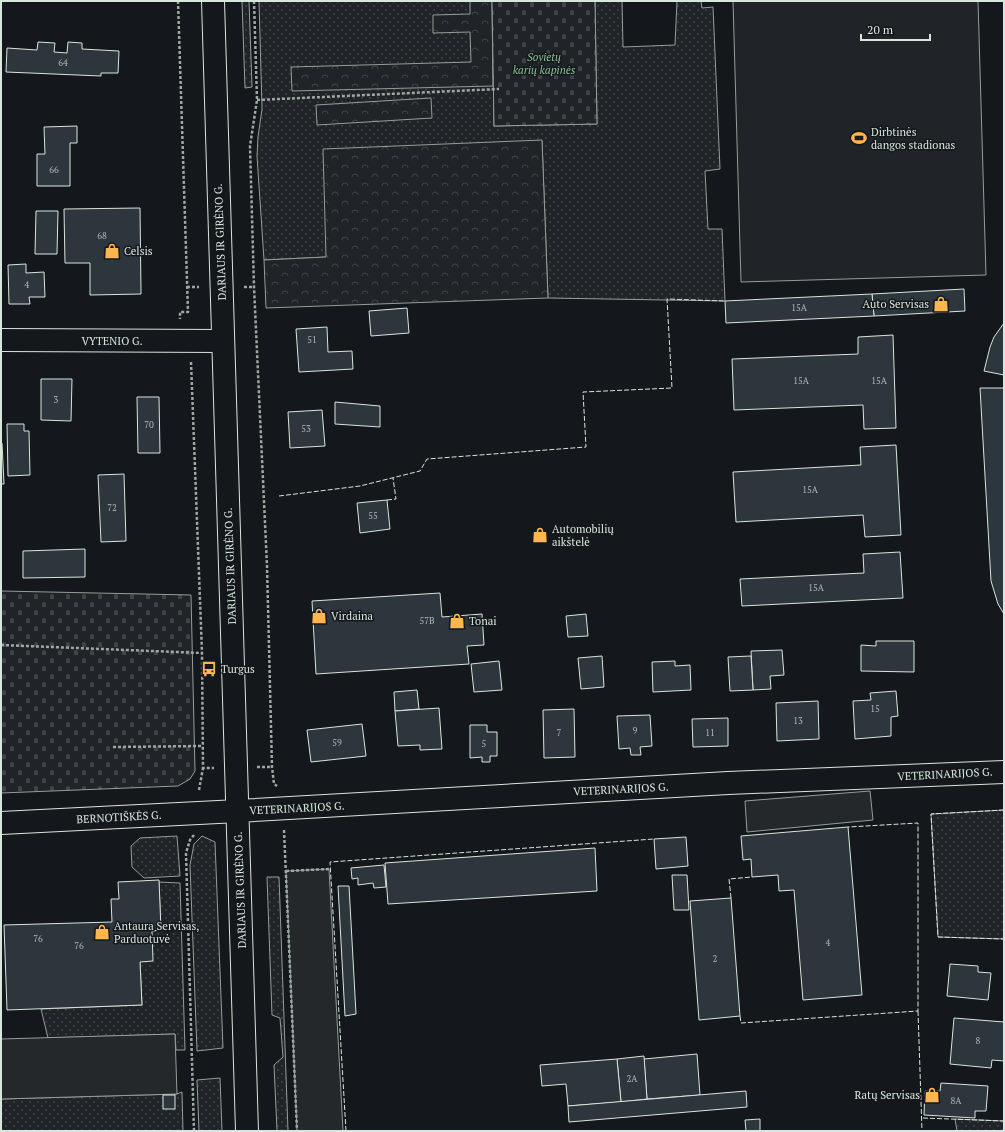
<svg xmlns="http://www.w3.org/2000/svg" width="1005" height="1132" viewBox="0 0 1005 1132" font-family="'PT Serif',serif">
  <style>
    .grass { fill: url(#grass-dots); stroke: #939e99 }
    .forest { fill: url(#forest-crowns); stroke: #939e99 }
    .cemetery { fill: url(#cemetery-stones); stroke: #939e99 }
    .pitch { fill: #202428; stroke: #939e99 }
    .parking { fill: #24282b; stroke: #939e99 }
    .building { fill: #2c363c; stroke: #d8e6dc }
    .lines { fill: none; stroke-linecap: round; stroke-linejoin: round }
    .minor-casing { stroke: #d8e6dc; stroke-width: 24 }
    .highway-casing { stroke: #d8e6dc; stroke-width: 24 }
    .path { stroke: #9da8a2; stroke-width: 2.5; stroke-dasharray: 3 2; stroke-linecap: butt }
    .minor { stroke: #14181c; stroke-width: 22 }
    .highway { stroke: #14181c; stroke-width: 22 }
    .fence { stroke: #d8e6dc; stroke-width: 1; stroke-dasharray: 5 2; stroke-linecap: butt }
    .labels { text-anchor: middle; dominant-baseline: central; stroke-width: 3; stroke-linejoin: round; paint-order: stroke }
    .number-label { font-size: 9px; fill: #adbab4 }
    .park-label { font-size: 11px; font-style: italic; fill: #8ac095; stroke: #14181c }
    .poi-label { font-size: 11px; fill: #d8e6dc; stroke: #14181c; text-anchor: start }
    .street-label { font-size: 11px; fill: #d8e6dc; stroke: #14181c }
  </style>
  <defs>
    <pattern id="grass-dots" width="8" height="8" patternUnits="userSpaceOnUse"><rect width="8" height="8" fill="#202428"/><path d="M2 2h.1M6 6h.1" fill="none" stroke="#404447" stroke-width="1.8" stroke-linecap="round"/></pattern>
    <pattern id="forest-crowns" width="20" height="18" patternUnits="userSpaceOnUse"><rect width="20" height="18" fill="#202428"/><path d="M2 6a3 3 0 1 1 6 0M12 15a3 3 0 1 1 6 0" fill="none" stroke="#404447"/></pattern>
    <pattern id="cemetery-stones" width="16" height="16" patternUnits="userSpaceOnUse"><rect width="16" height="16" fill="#202428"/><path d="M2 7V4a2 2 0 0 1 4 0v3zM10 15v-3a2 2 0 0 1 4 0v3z" fill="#404447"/></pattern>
  </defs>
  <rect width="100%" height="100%" fill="#14181c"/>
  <!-- grass -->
  <g class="grass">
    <polygon points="242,1 249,1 252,87 245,88"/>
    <polygon points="259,1 492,1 494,126 597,124 595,1 622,1 623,47 675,45 677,1 701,1 702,8 713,7 720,169 705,171 708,229 722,229 725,301 548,298 542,141 326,257 264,260 257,156 258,137 262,109"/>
    <polygon points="1004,810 1004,939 938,937 931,814"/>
    <polygon points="177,836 180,876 144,878 132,867 131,846 140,838"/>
    <polygon points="202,836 215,842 223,1048 197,1051 190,865 194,844"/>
    <polygon points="267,877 279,877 288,1131 277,1131 274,1065 283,1057 280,1018 272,1015"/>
    <polygon points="159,882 180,883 185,1050 176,1050 175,1034 48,1038 41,1009 142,1005 140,962 152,931 161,930"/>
    <polygon points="220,1078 222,1131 199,1131 197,1080"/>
    <polygon points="182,1092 183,1131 1,1131 1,1099 177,1094"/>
    <polygon points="955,1119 1004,1121 1004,1131 957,1131"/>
  </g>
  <!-- forest -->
  <g class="forest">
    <polygon points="470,1 492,1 493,86 292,91 291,67 471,62 470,32 433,33 433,15 470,14"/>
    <polygon points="431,98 432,118 317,125 316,105"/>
    <polygon points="542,140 548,298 266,308 264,260 326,257 323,149"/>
  </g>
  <!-- cemetery -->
  <g class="cemetery">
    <polygon points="492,1 595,1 597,124 494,126"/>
    <polygon points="1,591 191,595 195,771 190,779 178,786 1,793"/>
  </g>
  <!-- pitch -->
  <polygon class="pitch" points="733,1 978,1 986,275 741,282"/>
  <!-- parking -->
  <g class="parking">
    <polygon points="870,791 873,820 747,832 745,801"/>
    <polygon points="329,869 343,1131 297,1131 286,871"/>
    <polygon points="175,1034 177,1094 1,1099 1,1039"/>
  </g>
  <!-- building -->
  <g class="building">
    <polygon points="38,42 55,43 54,52 67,53 68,42 82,43 82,49 119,51 118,73 101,73 101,76 6,72 7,48 37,50"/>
    <polygon points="77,126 77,143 70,143 70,186 37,186 37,154 45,154 44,127"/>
    <polygon points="140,208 141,294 90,295 90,263 65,263 64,209"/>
    <polygon points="36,211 58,211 57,254 35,254"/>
    <polygon points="26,264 26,273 44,272 45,297 29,297 30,304 9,304 8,265"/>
    <polygon points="964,289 965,311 874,316 872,294"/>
    <polygon points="872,294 874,316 726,323 725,301"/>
    <polygon points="407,308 409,333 371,336 369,311"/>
    <polygon points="1004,323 1004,375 984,371 990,347 994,337"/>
    <polygon points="327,327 328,352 352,351 353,369 299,372 296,329"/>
    <polygon points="893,335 896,428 864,429 863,405 734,410 732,359 858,354 858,337"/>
    <polygon points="41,379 72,379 71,421 41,420"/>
    <polygon points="980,388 1004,388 1004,614 998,604 991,581"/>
    <polygon points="137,397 159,397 160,453 138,453"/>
    <polygon points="335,402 380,406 380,427 335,424"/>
    <polygon points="322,410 325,446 290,448 288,412"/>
    <polygon points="7,424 24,424 24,431 29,431 30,475 8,476"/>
    <polygon points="1,443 2,443 4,484 1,484"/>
    <polygon points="896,445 901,535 865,537 863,515 736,522 733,472 861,465 860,447"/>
    <polygon points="124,474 126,541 101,542 98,475"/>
    <polygon points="387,500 390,529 360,533 357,503"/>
    <polygon points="85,549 85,577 23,578 23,551"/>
    <polygon points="900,552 903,598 742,606 740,579 864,573 863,554"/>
    <polygon points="440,593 442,617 482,614 484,645 467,646 469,664 316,674 312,601"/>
    <polygon points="586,614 588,636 568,637 566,616"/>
    <polygon points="876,641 914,641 914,672 861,671 861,645 876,646"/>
    <polygon points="782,650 784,675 770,676 771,689 753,690 751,651"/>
    <polygon points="602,656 604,687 581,689 578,658"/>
    <polygon points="751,656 753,690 730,691 728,657"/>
    <polygon points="499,661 502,690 474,692 471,664"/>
    <polygon points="675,661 675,666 690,665 691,690 653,692 652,662"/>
    <polygon points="417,690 419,709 395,711 394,692"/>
    <polygon points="896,691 898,716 891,717 891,736 855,739 853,701 871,700 870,693"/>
    <polygon points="818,701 819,739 777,741 776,703"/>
    <polygon points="439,708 442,749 420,750 420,745 398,746 395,711"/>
    <polygon points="574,709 575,757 544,758 543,710"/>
    <polygon points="650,715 652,746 640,747 641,755 631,755 630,748 619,749 617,716"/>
    <polygon points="728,718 728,746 693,747 692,719"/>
    <polygon points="362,724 366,756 311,762 307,730"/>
    <polygon points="470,725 487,725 487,732 497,732 497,756 490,756 490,762 482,762 482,757 470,758"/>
    <polygon points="848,827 862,995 803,1000 794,890 779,891 778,875 752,877 751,859 743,860 741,836"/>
    <polygon points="686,837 688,866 656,869 654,839"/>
    <polygon points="595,848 597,891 388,904 385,863"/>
    <polygon points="384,865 386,887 374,888 373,883 358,885 358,878 352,879 351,868"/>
    <polygon points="672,875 687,875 689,910 674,910"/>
    <polygon points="159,880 161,930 152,931 153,961 140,962 142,1005 7,1010 4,925 112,922 111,899 119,899 118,882"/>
    <polygon points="338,886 349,886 356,1014 345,1016"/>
    <polygon points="731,898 740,1016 699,1020 690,901"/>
    <polygon points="950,964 978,966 978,972 991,973 988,1000 947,996"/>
    <polygon points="954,1018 1004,1022 1004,1061 992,1060 991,1068 950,1064"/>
    <polygon points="697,1054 700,1095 647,1099 644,1059"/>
    <polygon points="644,1056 647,1099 621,1102 617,1059"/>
    <polygon points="617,1059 621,1102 568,1106 566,1084 542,1086 540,1065"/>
    <polygon points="941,1083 988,1086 986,1111 975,1111 975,1118 924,1115 925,1091 940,1091"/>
    <polygon points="746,1091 747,1107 569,1122 568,1106"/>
    <rect x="163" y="1095" width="12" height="14"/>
    <polygon points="760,1119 760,1131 746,1131 745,1120"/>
  </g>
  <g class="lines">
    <defs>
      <g id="minor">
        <polyline points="1,340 223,341"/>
        <polyline points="1,823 238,811 728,783 1004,772"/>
      </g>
      <polyline id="highway" points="213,1 247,1131"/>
    </defs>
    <!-- minor casing -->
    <use href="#minor" class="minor-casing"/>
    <!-- highway casing -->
    <use href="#highway" class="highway-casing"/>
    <!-- path -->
    <g class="path">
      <polyline points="178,1 188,312 180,312 180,319"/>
      <polyline points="254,1 257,100 250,146 254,287 267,566 272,767 274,784 277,786"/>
      <polyline points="257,100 499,89"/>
      <polyline points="187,287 199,287"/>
      <polyline points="244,287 254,287"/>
      <polyline points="191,362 202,653 203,768 214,768"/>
      <polyline points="1,645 202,653"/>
      <polyline points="113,747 202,746"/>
      <polyline points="257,767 272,767"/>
      <polyline points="199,790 203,768"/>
      <polyline points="284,830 297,1131"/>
      <polyline points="194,835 190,840 186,853 194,1131"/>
      <polyline points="286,871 329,869"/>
    </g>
    <!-- minor -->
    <use href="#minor" class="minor"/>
    <!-- highway -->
    <use href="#highway" class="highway"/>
    <!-- fence -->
    <g class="fence">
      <polyline points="279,496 360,486 420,471 427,459 586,447 583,392 672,388 667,299 725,301"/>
      <polyline points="387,500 396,499 393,478"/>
      <polyline points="1004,810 931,814 938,937 1004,939"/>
      <polyline points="731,898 729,879 752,877"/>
      <polyline points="918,1011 922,1131"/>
      <polyline points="740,1016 741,1023 918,1011 918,823 848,827"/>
      <polyline points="923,1118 1004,1121"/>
      <polyline points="346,1131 330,862 654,839"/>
    </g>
  </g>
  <!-- icons -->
  <defs>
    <symbol id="stadium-bare" viewBox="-9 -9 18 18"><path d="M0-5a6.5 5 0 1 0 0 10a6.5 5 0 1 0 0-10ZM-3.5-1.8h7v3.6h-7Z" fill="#ffb74d" stroke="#14181c" stroke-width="2.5" paint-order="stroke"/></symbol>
    <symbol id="shop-bare" viewBox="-9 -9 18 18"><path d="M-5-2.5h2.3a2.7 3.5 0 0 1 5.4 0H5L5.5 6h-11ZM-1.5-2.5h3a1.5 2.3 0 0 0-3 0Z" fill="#ffb74d" stroke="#14181c" stroke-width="2.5" paint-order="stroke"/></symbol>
    <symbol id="bus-bare" viewBox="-9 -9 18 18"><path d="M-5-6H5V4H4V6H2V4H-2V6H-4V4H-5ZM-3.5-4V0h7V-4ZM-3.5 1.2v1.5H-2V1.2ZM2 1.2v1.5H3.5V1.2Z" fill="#ffb74d" stroke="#14181c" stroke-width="2.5" paint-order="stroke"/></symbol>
  </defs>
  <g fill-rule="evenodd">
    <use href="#stadium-bare" x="848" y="127" width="22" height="22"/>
    <use href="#shop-bare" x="101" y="240" width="22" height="22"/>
    <use href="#shop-bare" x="930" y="293" width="22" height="22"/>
    <use href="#shop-bare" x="529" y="524" width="22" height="22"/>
    <use href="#shop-bare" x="308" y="605" width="22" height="22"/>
    <use href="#shop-bare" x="446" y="610" width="22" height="22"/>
    <use href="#bus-bare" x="198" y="658" width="22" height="22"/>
    <use href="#shop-bare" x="91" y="921" width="22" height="22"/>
    <use href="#shop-bare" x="921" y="1084" width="22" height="22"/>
  </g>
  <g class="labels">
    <!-- number labels -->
    <g class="number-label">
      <text x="63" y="63">64</text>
      <text x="54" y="170">66</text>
      <text x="102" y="236">68</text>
      <text x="27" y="285">4</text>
      <text x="799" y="308">15A</text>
      <text x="312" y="340">51</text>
      <text x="801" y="381">15A</text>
      <text x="879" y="381">15A</text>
      <text x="56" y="400">3</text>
      <text x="149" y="425">70</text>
      <text x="306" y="429">53</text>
      <text x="810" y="490">15A</text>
      <text x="112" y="508">72</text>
      <text x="373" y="516">55</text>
      <text x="816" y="588">15A</text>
      <text x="427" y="621">57B</text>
      <text x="875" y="709">15</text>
      <text x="798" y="721">13</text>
      <text x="635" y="731">9</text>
      <text x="559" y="733">7</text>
      <text x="710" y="733">11</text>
      <text x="337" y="743">59</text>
      <text x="484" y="744">5</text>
      <text x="38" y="939">76</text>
      <text x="828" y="943">4</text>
      <text x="79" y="946">76</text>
      <text x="715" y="959">2</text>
      <text x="978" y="1041">8</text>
      <text x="632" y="1079">2A</text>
      <text x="956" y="1101">8A</text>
    </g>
    <!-- park labels -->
    <g class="park-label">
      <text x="544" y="57">Sovietų<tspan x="544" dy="13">karių kapinės</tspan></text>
    </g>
    <!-- poi labels -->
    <g class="poi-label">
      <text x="871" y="132">Dirbtinės<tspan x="871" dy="13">dangos stadionas</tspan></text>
      <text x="124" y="251">Celsis</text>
      <text x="929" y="304" text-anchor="end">Auto Servisas</text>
      <text x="552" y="529">Automobilių<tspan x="552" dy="13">aikštelė</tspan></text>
      <text x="331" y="616">Virdaina</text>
      <text x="469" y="621">Tonai</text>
      <text x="221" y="669">Turgus</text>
      <text x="114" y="926">Antaura Servisas,<tspan x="114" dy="13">Parduotuvė</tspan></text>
      <text x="920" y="1095" text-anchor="end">Ratų Servisas</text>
    </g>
    <!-- street labels -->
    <g class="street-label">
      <text transform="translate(220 242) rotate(-92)">DARIAUS IR GIRĖNO G.</text>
      <text x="112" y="341">VYTENIO G.</text>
      <text transform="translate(230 566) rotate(-92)">DARIAUS IR GIRĖNO G.</text>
      <text transform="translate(945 774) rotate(-3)">VETERINARIJOS G.</text>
      <text transform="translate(621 789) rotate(-3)">VETERINARIJOS G.</text>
      <text transform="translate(297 808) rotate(-3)">VETERINARIJOS G.</text>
      <text transform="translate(119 817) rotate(-3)">BERNOTIŠKĖS G.</text>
      <text transform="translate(240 890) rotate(-92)">DARIAUS IR GIRĖNO G.</text>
    </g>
  </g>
  <!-- border -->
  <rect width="1005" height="1132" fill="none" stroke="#d8e6dc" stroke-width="4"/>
  <!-- scale -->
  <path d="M861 34v6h69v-6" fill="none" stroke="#d8e6dc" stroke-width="2"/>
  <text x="867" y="34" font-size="12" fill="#d8e6dc" stroke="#14181c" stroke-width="3" paint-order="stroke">20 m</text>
</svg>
